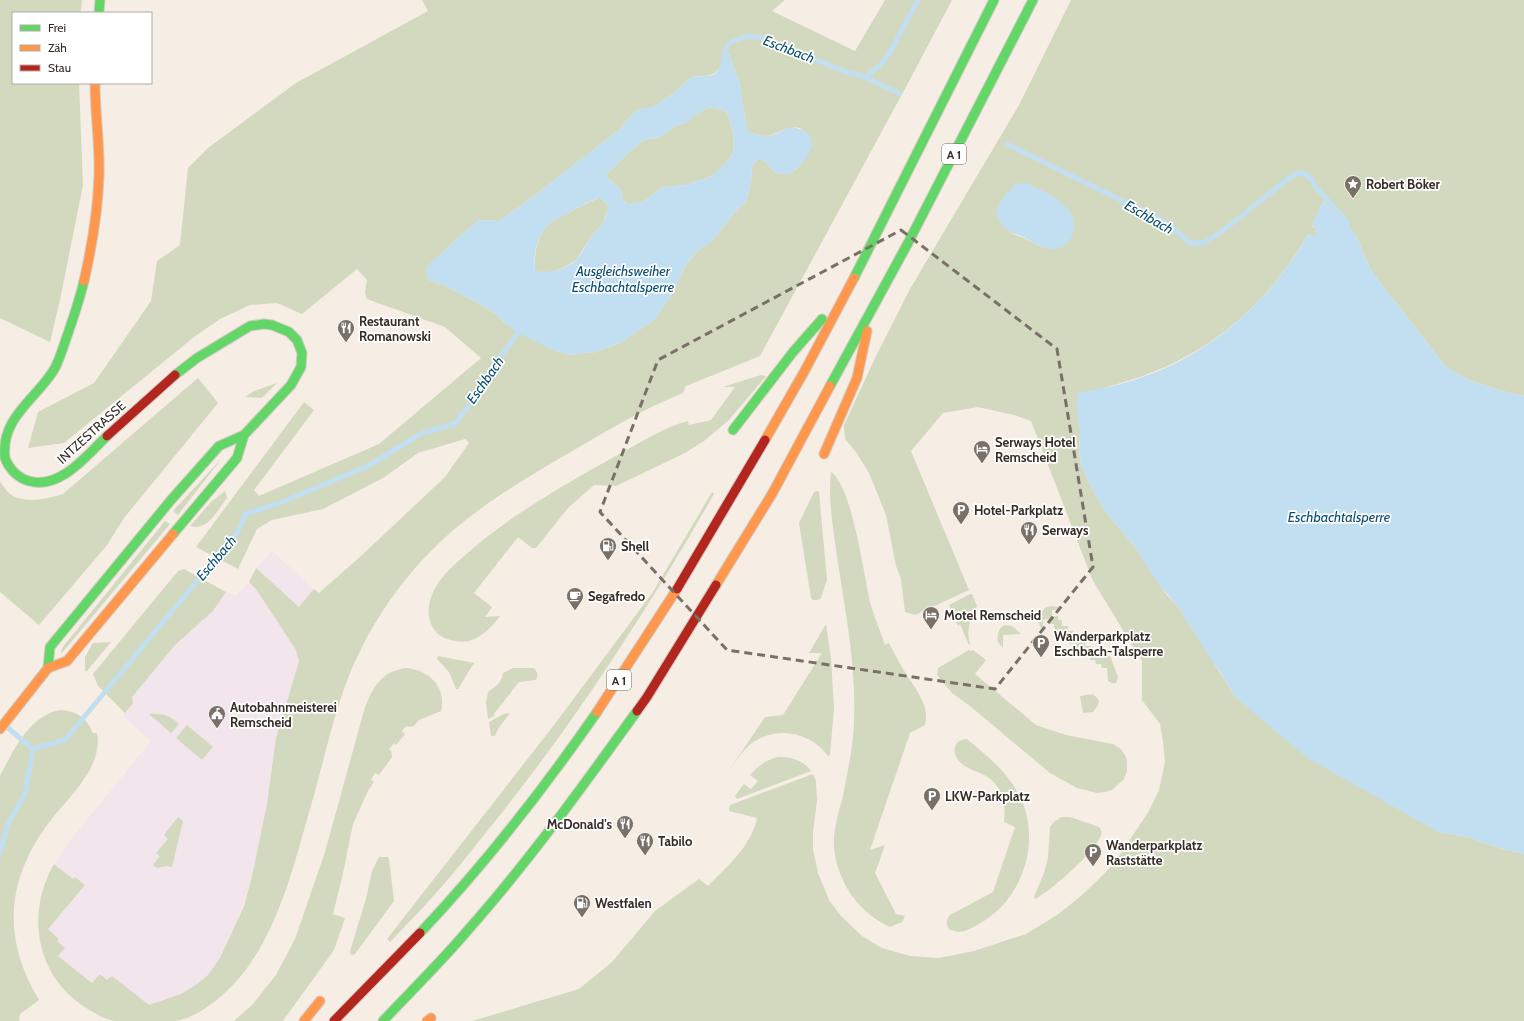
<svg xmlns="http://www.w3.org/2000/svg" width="1524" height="1021" viewBox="0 0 1524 1021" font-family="Cabin,sans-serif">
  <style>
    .industrial { fill: #f2e5eb }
    .green { fill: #d3d9be; fill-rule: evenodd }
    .water { fill: #c2def1; fill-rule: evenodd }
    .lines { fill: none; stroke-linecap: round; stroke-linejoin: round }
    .stream { stroke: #c2def1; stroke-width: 5 }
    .fast-casing { stroke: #d3cac3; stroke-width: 11 }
    .slow-casing { stroke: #d3cac3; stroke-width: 11 }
    .jam-casing { stroke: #d3cac3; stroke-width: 11 }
    .fast { stroke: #63d668; stroke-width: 9 }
    .slow { stroke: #ff974d; stroke-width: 9 }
    .jam { stroke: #b3261e; stroke-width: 9 }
    .marked { fill: none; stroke: #797068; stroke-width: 3; stroke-dasharray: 8 5; stroke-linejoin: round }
    .labels { text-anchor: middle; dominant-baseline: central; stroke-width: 3.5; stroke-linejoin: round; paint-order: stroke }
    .shield { fill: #fff; stroke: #726c67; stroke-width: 1 }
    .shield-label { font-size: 12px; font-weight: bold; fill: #362d26 }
    .poi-label { font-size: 13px; font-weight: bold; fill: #362d26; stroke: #fff; text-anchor: start }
    .street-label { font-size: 13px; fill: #362d26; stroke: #fff }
    .water-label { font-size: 14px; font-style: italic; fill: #094d72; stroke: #fff }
  </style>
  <rect width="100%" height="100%" fill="#f6ede4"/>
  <!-- industrial -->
  <polygon class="industrial" points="272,551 318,593 297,653 299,661 276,738 267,804 252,876 243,906 220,958 208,975 197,984 181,994 149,1005 107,980 100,974 93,983 58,956 53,945 59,938 38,921 41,895 51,869 69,842 151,741 123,716 133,703 132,697 175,645 213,611 226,592 236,596 249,582 256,568"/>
  <!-- green -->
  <g class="green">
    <polygon points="0,0 82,0 81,13 13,13 13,83 79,83 83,185 60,300 50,342 0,318"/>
    <path d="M422 0H785L772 11 855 51 885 0H952L907 85 760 356 686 386 683 393C645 408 610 429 574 450 538 471 500 493 467 519 423 553 387 598 362 647 338 693 328 745 314 795 295 859 279 938 231 987 217 1001 196 1018 175 1021 166 1021 156 1021 147 1021 136 1021 124 1021 114 1021 104 1019 96 1014 88 1009 36 978 25 914 54 864L73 879 75 877 85 885 48 929 59 939 57 941 65 948 58 956 92 983 100 974 107 980 112 976 149 1005 181 994 197 984 208 975 220 958 244 906 252 876 267 804 276 738 299 661 296 650 256 589 249 582 256 568 299 607 314 589 319 593 361 556 445 477 469 443 465 439 418 453 383 478 323 509 272 520 257 529 238 569 196 547 304 402 314 410 254 490 259 496 379 444 481 358 445 327 367 299 365 293 367 280 357 269 302 314 277 303 250 305 220 319 194 337 64 443 28 448 38 412 94 383 151 301 157 261 180 245 188 168 208 148 296 83 428 11ZM729 54 741 87V97L748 131C753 133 758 136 763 136 776 137 792 120 804 131 807 134 810 141 812 145 807 156 800 170 788 173 784 175 779 173 775 173L765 161 759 159 756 161 752 167 751 184 746 202 735 212 712 241 696 252 686 265 672 294 654 320 620 343 596 352 569 355 554 350 506 324 496 314 478 303 443 285 429 280 426 268 451 244 479 220 499 221 530 199 620 129 635 111 653 107 672 94 693 76C717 77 716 73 729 54Z"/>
    <path d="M1071 0H1524V396L1502 391 1468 380 1446 367 1372 272 1355 234 1323 201 1312 226 1316 228 1317 231 1315 235 1312 236 1308 234C1260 317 1196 365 1103 388L1080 435 1079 452 1081 465 1092 489 1105 511 1137 550 1166 594 1177 605 1236 698 1438 832 1468 837 1499 848 1524 854V1021H472L579 989 612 962 655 911 699 879 708 886C727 866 751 847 757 818L729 811 730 805 813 774 816 781 817 800 813 833V849L818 873 829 900 840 915 862 936 882 948 910 956 939 958 974 951 1026 934 1057 915 1081 896 1100 878 1115 862 1149 811 1159 790 1165 762 1163 742 1160 724 1142 700V661L1093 581 1031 421 1014 415 978 407 943 413 911 451 969 590 915 615 905 612 901 579 896 566 886 515 869 473 856 452 845 439 844 425 876 356 910 289 1019 105ZM1008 232 1065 246 1042 247 1026 239Z"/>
    <polygon points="713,107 727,112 734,135 733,153 723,166 712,176 686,185 663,187 642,202 628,205 622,198 621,189 605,176 627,154 644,140 660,137 676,126 687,122 701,111"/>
    <path d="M599 198 604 201 609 207 603 223 594 233 576 260 567 266 555 271 541 273 535 270C534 253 537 236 549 224 554 219 562 216 568 213 579 207 588 202 599 198Z"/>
    <path d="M761 375 766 376 729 420 704 441 685 453 616 486 594 485 568 508 536 548H532L518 537 474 593 492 607 485 617 500 616C489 631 474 645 455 641 449 640 443 638 438 634 422 619 429 594 441 579 447 571 455 564 463 557 508 516 569 482 623 452 643 441 665 427 688 421L689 425 711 420 735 387H723Z"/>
    <path d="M198 378 218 403 124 518 107 545 39 625 0 592V482C3 485 6 491 10 494 25 504 47 499 63 494Z"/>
    <polygon points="277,383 262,398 245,397 254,391"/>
    <polygon points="222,458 178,515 173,511"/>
    <path d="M831 472C852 486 864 575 870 602 874 616 880 631 885 645L889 643C895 655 901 666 908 677 917 691 930 707 925 725L910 733 870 850 885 845 875 873 896 914 905 916 902 922 890 927C860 913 841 887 835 855 831 835 838 815 843 796 846 779 850 762 852 745 860 683 846 617 837 556 833 528 828 500 831 472Z"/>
    <path d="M225 491 227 498C217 510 208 532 190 526L211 502Z"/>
    <polygon points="817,491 819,492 827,580 821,598 817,600 813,600 811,598 799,523 814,492"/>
    <path d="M712 492 714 494C647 611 573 725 488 830 473 848 459 867 444 884 427 904 408 923 390 942L387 939 554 725 653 592Z"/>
    <polygon points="165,521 170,524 61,654 62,648"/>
    <polygon points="184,569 226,592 213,611 175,645 132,697 133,703 125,713 98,686 93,674 178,571"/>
    <path d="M970 594H972L977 606C970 618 966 631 970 644L969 645 960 624 958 626 949 605Z"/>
    <path d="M1051 606 1059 607 1062 609 1052 610V616H1058V620H1062V626H1068V631H1073V636H1079V641H1085V646H1091V651H1096V657L1110 656 1118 677 1116 683H1112L1108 681 1107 668H1102L1101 664H1096L1095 660H1090V656H1084L1083 649 1077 650 1076 643 1070 644 1055 631 1054 624H1049V619L1043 620V631C1035 621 1039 608 1051 606Z"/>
    <path d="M826 624 831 659 834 708 830 755 828 756C812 734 781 726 757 740 745 746 738 759 730 769L765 717 783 715 822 653H809Z"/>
    <path d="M1005 625 1012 626 1021 634 1003 635V648L998 642C997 635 998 628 1005 625Z"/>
    <polygon points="111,642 87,671 85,671 85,657 93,643"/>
    <polygon points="969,650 971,651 973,650 986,660 975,674 1036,725 1066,735 1113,744 1121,749 1126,757 1127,762 1127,771 1124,779 1112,790 1105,792 1097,793 1077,788 1050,773 970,706 952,693 937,675 938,668"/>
    <polygon points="438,656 474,663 458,689 456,689 449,672 437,659"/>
    <path d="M406 668C429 670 447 687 441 711L419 720 414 726 409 727 406 726 402 731 405 734 396 745 394 743 389 749 391 751 392 757 379 775 375 773 371 780 374 782 368 791 353 824 342 878 333 914 345 918 334 950 283 1021H234L252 1005 276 975 295 939 325 852 365 707C374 686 381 672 406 668Z"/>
    <path d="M513 668H534C538 673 538 675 536 680L519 682 493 715H496L488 719 486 702 488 692C496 686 502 683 503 673Z"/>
    <polygon points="1093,694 1099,700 1098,705 1093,712 1083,713 1080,696"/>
    <path d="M61 710C77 711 87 718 93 733H97C103 765 73 793 54 816 7 875 0 935 39 1000L20 1014 19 1021H0V776C14 750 29 715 61 710Z"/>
    <polygon points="510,713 498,729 495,736 491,736 489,722 504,714"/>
    <path d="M149 714C163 713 169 715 179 724L171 733Z"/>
    <polygon points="187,725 213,747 202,760 176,738"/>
    <path d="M967 739C989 757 1012 776 1023 803 1040 848 1020 903 977 925 968 930 959 935 949 929 946 924 946 920 950 915L993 892 1015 827 1004 822C1006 804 1003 786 986 776 977 771 966 769 959 761 951 752 954 739 967 739Z"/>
    <path d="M778 757C792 757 803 760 811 771L737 799 735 796 744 784 751 789 758 781 750 775C759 765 766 760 778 757Z"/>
    <polygon points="178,817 183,821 172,867 166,866 157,868 153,865 160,856 156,853 168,839 164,835"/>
    <path d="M1062 817H1070L1099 827C1101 830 1102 832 1101 835 1096 851 1051 891 1035 899L1034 897 1044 873 1048 858 1050 827 1055 821Z"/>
    <polygon points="379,857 388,857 389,859 394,901 355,954 351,955 350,951 366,899 372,871"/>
  </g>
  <!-- water -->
  <g class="water">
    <path d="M722 53 729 54 741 87V97L748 131C753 133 758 136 763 136 785 137 786 117 810 135 811 138 812 142 812 145 810 156 798 170 787 174 784 175 779 173 775 173L765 161 759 159 756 161 752 167 751 184 746 202 735 212 712 241 696 252 686 265 672 294 654 320 620 343 596 352 569 355 554 350 518 333 506 324 496 314 478 303 443 285 429 280 426 268 451 244 479 220 499 221 530 199 620 129 636 110 653 107 672 94 693 76C714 77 720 77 722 53ZM713 107 727 112 734 135 733 153 723 166 712 176 686 185 663 187 642 202 628 205 622 198 621 189 605 176 627 154 644 140 660 137 676 126 687 122 701 111ZM599 198 604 201 609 207C607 212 606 219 602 224 600 227 596 230 594 233 588 241 584 251 577 259 568 269 547 275 535 270 533 253 537 236 549 224 554 219 563 216 568 213 579 207 588 201 599 198Z"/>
    <path d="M1016 183C1020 184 1025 183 1029 184 1039 188 1066 203 1071 213 1079 229 1071 248 1053 249 1044 250 1035 243 1027 239 1009 230 1003 233 996 211L1003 197Z"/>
    <path d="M1323 201 1355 234 1372 272 1446 367 1468 380 1502 391 1524 396V854L1499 848 1468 837 1438 832 1309 759 1236 698 1220 672 1206 652 1177 605 1159 585 1137 550 1105 511 1092 489 1081 465 1079 452 1080 435 1076 400 1078 397V393C1099 389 1120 385 1140 378 1213 353 1271 300 1308 234L1312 236 1315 234 1317 231 1316 228 1312 225Z"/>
  </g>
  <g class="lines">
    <!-- stream -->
    <g class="stream">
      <polyline points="726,59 725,54 727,45 731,42 747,36 763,38 846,72 865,77 894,91 900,93"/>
      <polyline points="865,77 879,66 889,54 918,0"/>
      <polyline points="1007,144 1167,223 1191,244 1205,242 1225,229 1293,175 1302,173 1312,179 1314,185 1348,223 1347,225 1348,231"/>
      <polyline points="7,727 33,749 65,740 237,533 242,523 245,514 280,503 368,466 422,433 455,424 473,400 492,368 518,333 522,329"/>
      <polyline points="0,853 8,824 25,794 33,749"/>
    </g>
    <defs>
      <g id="fast">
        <polyline points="99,13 100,0"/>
        <polyline points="854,278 994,0"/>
        <path d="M84 281C79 302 72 322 65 342 62 351 59 360 55 368 38 398 0 417 5 458 9 469 18 478 29 481 60 490 87 455 107 436"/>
        <polyline points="830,386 908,243 1033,0"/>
        <polyline points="733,430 793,352 822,319"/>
        <polyline points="173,534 237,458 244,435 291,385 301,367 302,353 297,340 289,332 272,325 264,324 250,326 197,358 175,375"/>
        <polyline points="48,668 50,647 171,500 219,446 244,435"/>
        <path d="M420 933C485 864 543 790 597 712"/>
        <path d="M383 1021C411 991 441 962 468 930 529 861 583 786 637 711"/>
      </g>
      <g id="slow">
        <path d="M84 281C92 246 98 211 99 175 100 144 95 114 95 83"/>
        <polyline points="765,440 804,372 854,278"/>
        <polyline points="824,454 857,378 867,331"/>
        <polyline points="716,585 772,494 830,386"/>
        <polyline points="597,712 677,589"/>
        <polyline points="0,729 48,668 67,661 173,534"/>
        <polyline points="304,1021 320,1001"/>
        <polyline points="427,1021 431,1018"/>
      </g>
      <g id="jam">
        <polyline points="107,436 175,375"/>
        <polyline points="677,589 765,440"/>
        <polyline points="637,711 647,697 716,585"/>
        <polyline points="334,1021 420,933"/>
      </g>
    </defs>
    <!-- fast casing -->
    <use href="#fast" class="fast-casing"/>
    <!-- slow casing -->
    <use href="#slow" class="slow-casing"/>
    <!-- jam casing -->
    <use href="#jam" class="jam-casing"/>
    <!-- fast -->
    <use href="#fast" class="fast"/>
    <!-- slow -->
    <use href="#slow" class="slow"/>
    <!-- jam -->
    <use href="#jam" class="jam"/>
  </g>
  <!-- marked area -->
  <path class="marked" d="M901 230 1057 349 1093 567 995 689 727 650 600 512 658 360Z"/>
  <!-- icons -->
  <defs>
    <symbol id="sight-pin" viewBox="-11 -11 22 30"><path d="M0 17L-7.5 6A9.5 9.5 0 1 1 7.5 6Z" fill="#797068" stroke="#fff"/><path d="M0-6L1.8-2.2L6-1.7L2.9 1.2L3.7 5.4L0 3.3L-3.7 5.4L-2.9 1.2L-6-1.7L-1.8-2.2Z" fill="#fff"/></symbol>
    <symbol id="restaurant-pin" viewBox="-11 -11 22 30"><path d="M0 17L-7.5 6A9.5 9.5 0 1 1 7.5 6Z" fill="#797068" stroke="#fff"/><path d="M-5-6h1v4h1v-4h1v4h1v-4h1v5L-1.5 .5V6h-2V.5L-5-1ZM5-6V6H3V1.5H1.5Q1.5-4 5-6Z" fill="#fff"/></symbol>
    <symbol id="hotel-pin" viewBox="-11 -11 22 30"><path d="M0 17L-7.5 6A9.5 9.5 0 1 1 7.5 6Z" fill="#797068" stroke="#fff"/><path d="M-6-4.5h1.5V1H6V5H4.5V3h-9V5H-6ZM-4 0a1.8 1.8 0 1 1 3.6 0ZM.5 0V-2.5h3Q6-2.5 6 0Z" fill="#fff"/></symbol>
    <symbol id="parking-pin" viewBox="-11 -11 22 30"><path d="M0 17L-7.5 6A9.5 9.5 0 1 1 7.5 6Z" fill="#797068" stroke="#fff"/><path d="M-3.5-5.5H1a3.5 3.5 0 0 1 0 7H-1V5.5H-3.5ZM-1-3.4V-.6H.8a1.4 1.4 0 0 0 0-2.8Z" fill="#fff"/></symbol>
    <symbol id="fuel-pin" viewBox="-11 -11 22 30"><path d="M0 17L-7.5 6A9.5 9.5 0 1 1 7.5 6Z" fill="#797068" stroke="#fff"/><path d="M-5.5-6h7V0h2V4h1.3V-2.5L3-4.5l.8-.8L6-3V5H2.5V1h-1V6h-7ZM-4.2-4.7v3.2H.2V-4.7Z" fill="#fff"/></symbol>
    <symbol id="cafe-pin" viewBox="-11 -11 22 30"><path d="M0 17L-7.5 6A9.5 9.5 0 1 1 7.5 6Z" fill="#797068" stroke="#fff"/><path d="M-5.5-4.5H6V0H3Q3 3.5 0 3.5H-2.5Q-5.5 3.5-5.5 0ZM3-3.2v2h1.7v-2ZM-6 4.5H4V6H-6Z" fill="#fff"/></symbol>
    <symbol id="civic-pin" viewBox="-11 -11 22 30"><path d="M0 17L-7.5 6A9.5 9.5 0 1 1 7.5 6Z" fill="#797068" stroke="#fff"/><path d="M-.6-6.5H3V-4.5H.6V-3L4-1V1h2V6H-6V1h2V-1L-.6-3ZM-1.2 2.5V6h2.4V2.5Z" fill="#fff"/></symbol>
  </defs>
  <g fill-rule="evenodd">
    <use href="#sight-pin" x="1343" y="174" width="20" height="27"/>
    <use href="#restaurant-pin" x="336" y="318" width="20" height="27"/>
    <use href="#hotel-pin" x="972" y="439" width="20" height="27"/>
    <use href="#parking-pin" x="951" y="500" width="20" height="27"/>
    <use href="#restaurant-pin" x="1019" y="520" width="20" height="27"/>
    <use href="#fuel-pin" x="598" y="536" width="20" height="27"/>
    <use href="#cafe-pin" x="565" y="586" width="20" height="27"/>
    <use href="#hotel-pin" x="921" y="605" width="20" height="27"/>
    <use href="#parking-pin" x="1031" y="633" width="20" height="27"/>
    <use href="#civic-pin" x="207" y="704" width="20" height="27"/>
    <use href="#parking-pin" x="922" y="786" width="20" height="27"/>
    <use href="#restaurant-pin" x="615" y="814" width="20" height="27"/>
    <use href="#restaurant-pin" x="635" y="831" width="20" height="27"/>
    <use href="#parking-pin" x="1083" y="842" width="20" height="27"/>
    <use href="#fuel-pin" x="572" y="893" width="20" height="27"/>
  </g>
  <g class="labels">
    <!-- shield labels -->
    <g class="shield">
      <rect x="942" y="144" width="24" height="20" rx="3"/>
      <rect x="607" y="670" width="24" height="20" rx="3"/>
    </g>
    <g class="shield-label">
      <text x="954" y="154">A 1</text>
      <text x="619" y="680">A 1</text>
    </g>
    <!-- poi labels -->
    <g class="poi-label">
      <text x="1366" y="184">Robert Böker</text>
      <text x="359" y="321">Restaurant<tspan x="359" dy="15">Romanowski</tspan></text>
      <text x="995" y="442">Serways Hotel<tspan x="995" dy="15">Remscheid</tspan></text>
      <text x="974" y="510">Hotel-Parkplatz</text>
      <text x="1042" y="530">Serways</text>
      <text x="621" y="546">Shell</text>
      <text x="588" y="596">Segafredo</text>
      <text x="944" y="615">Motel Remscheid</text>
      <text x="1054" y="636">Wanderparkplatz<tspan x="1054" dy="15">Eschbach-Talsperre</tspan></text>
      <text x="230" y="707">Autobahnmeisterei<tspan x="230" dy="15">Remscheid</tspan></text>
      <text x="945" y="796">LKW-Parkplatz</text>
      <text x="612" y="824" text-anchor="end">McDonald's</text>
      <text x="658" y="841">Tabilo</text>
      <text x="1106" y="845">Wanderparkplatz<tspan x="1106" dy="15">Raststätte</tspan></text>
      <text x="595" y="903">Westfalen</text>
    </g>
    <!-- street labels -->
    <g class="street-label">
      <text transform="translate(91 432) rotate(-42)">INTZESTRASSE</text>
    </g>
    <!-- water labels -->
    <g class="water-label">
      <text transform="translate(789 49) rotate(21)">Eschbach</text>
      <text transform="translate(1149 217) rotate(30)">Eschbach</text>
      <text x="623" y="271">Ausgleichsweiher<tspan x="623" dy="16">Eschbachtalsperre</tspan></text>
      <text transform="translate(485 380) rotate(-55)">Eschbach</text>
      <text x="1339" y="517">Eschbachtalsperre</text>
      <text transform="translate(216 558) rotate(-50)">Eschbach</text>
    </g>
  </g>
  <!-- legend -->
  <rect x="12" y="12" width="140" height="72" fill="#ffffff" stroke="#afaba8"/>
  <rect x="20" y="25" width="20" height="6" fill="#63d668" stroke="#afaba8"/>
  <text x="48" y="32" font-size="12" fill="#362d26">Frei</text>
  <rect x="20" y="45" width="20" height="6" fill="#ff974d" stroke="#afaba8"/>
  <text x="48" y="52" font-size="12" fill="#362d26">Zäh</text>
  <rect x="20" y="65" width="20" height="6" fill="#b3261e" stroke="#afaba8"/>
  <text x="48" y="72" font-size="12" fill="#362d26">Stau</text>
</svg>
